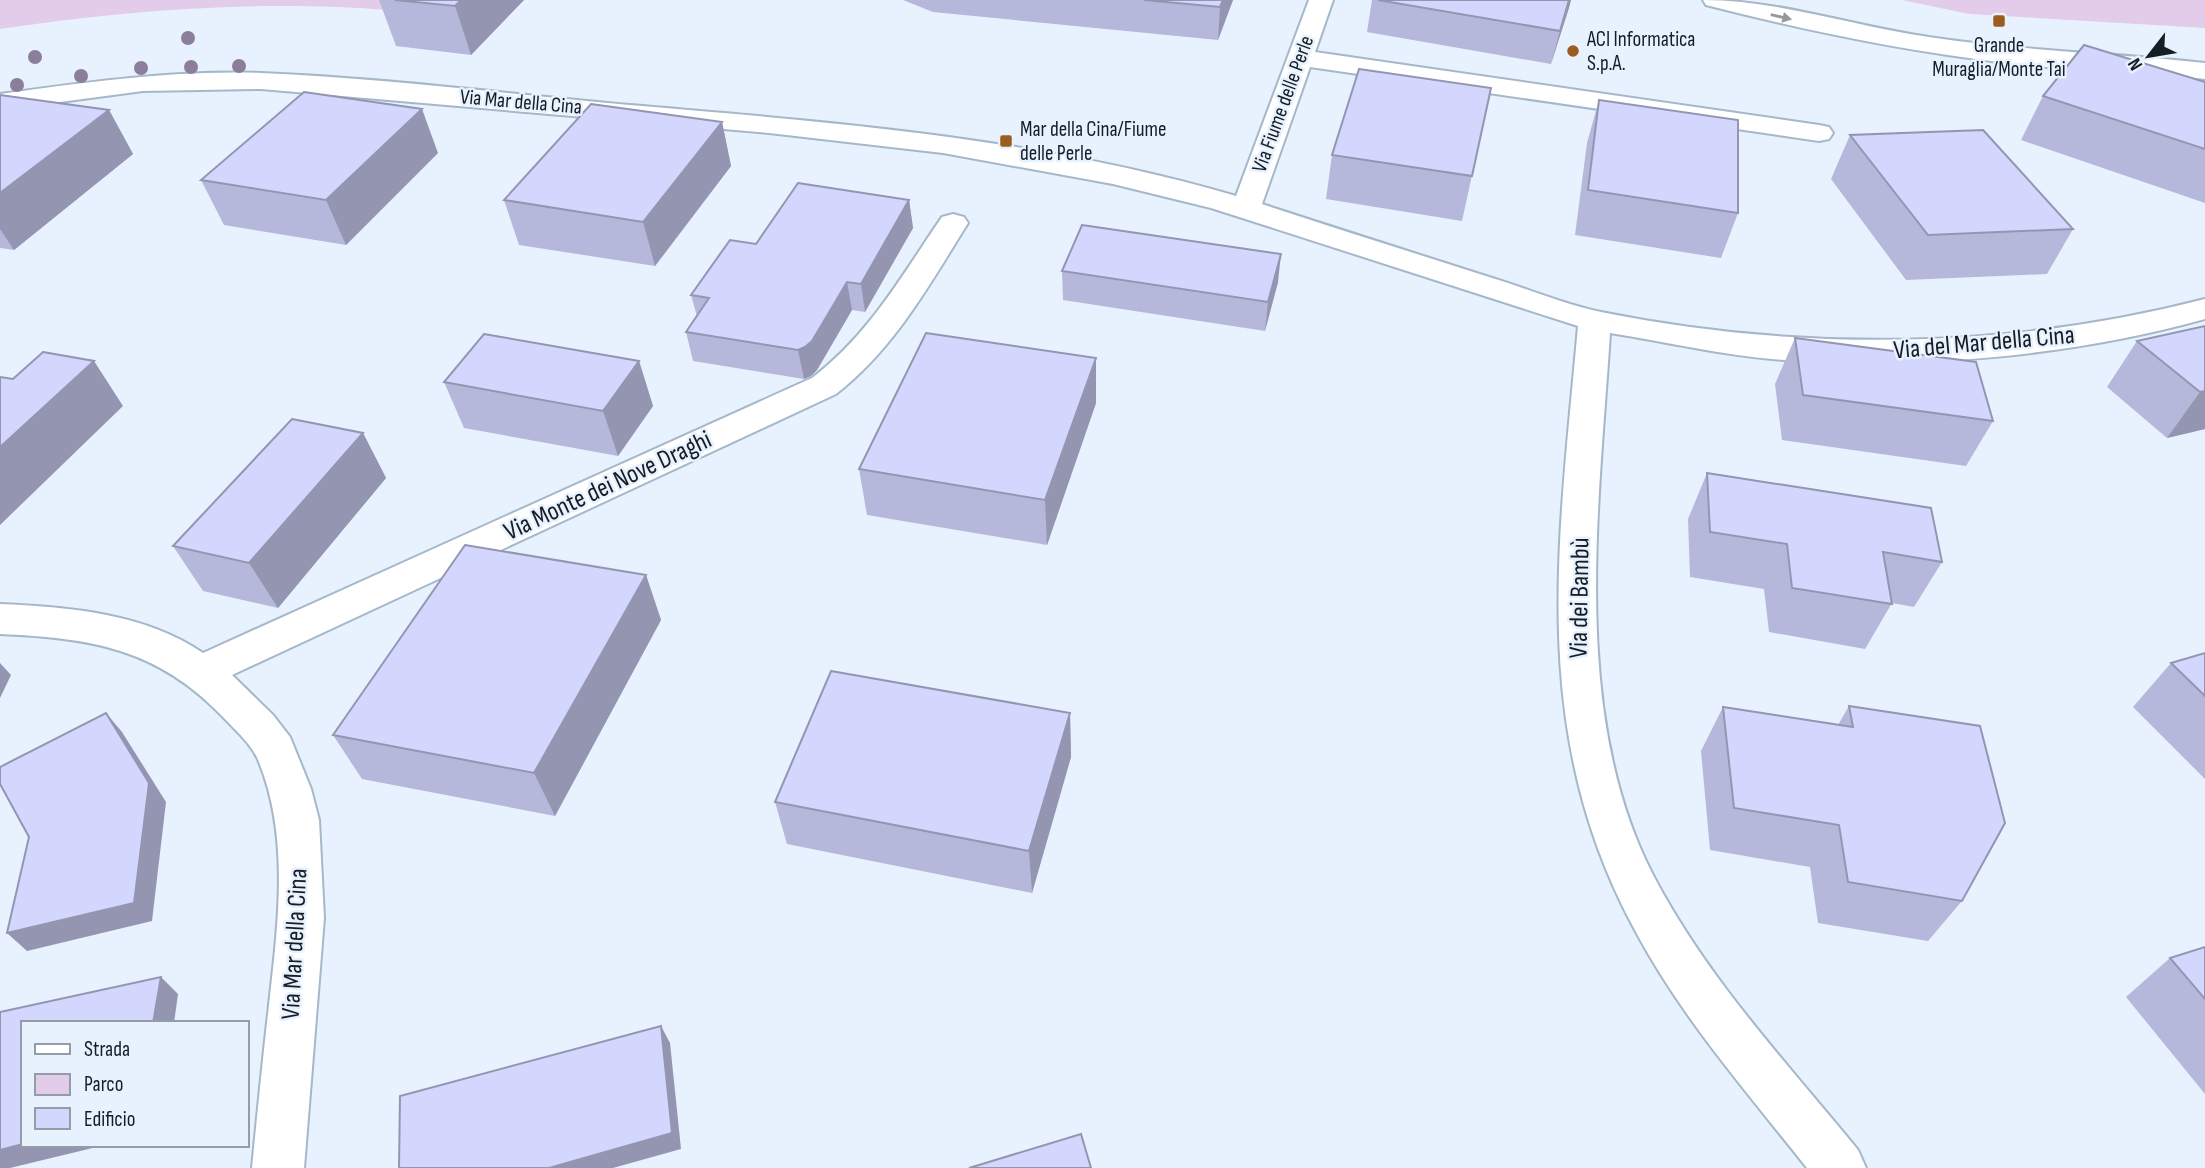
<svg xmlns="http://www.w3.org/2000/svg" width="2205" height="1168" viewBox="0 0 2205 1168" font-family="'Sofia Sans Condensed',sans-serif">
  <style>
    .green { fill: #e2ccea }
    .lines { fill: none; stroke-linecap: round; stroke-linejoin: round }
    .minor-casing { stroke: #a5b8ca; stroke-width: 4 }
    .tertiary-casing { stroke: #a5b8ca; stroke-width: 4 }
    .minor { fill: #fff; fill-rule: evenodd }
    .tertiary { fill: #fff; fill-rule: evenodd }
    .tree { fill: #8b7e9b }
    .wall { fill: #b5b8da }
    .shaded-wall { fill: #9496b1 }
    .building { fill: #d3d6fd; stroke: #9496b1; stroke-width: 2 }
    .oneway { fill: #96999c }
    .poi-dot { fill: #9a5c21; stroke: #e7f2fe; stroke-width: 2.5 }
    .labels { text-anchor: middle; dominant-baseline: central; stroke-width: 5; stroke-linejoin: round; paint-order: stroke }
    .far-poi-label { font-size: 21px; fill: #161d24; stroke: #e7f2fe; text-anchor: start }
    .far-street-label { font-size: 21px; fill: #161d24; stroke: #e7f2fe }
    .street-label { font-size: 26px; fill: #161d24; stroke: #e7f2fe }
  </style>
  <rect width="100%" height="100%" fill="#e7f2fe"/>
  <!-- green -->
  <g class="green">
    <path d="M0 0H398L390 10C259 0 129 10 0 29Z"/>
    <polygon points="1902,0 2205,0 2205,28 1969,14"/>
  </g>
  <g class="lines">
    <defs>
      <g id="minor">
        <path d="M1309 0H1333L1315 52 1819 125 1829 127 1833 133 1829 139 1819 141 1310 67 1262 204C1338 229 1414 253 1489 277 1526 288 1563 304 1601 312 1800 352 2008 350 2205 299V319C2073 356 1920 369 1784 360 1726 356 1667 342 1610 333 1599 507 1570 715 1653 875 1706 977 1786 1062 1858 1150L1866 1168H1807C1747 1092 1682 1018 1636 932 1527 733 1559 542 1578 326L1211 208 1113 184 943 153 769 133 261 89 143 91 0 110V94C87 82 174 70 262 73 383 78 509 94 630 105 831 122 1041 138 1236 196Z"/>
        <path d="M953 214 964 217 968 223C929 285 895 348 836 394L232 675 273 715 290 737 311 789 319 820 324 918 304 1168H252C257 1117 262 1066 268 1014 277 931 291 841 259 762 252 744 235 730 222 716 157 648 90 638 0 634V604C68 607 145 613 203 653L812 378C870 334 902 275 942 217Z"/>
      </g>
      <path id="tertiary" d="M1703 0C1778 0 1853 26 1929 37 2021 51 2113 53 2205 63V79C2136 71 2067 71 1998 62 1900 50 1803 30 1706 5Z"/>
    </defs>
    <!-- minor casing -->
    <use href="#minor" class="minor-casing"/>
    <!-- tertiary casing -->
    <use href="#tertiary" class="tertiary-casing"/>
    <!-- minor -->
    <use href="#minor" class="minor"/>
    <!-- tertiary -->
    <use href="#tertiary" class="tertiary"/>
  </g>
  <!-- trees -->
  <g class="tree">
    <circle cx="188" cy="38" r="7"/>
    <circle cx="35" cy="57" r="7"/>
    <circle cx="239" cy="66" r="7"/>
    <circle cx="191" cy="67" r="7"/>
    <circle cx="141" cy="68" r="7"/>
    <circle cx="81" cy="76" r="7"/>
    <circle cx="17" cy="85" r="7"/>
  </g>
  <!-- wall -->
  <g class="wall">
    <polygon points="379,0 524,0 471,55 396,46"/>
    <polygon points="903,0 1233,0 1218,40 933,12"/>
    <polygon points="1372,0 1571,0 1551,64 1367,32"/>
    <polygon points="2205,82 2205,203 2021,140 2043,96"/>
    <polygon points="1491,88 1462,221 1326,199 1332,155"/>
    <polygon points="0,95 109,110 133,154 14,250 0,248"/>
    <polygon points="1599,100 1738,213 1721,258 1575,235 1587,143"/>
    <polygon points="722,122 731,166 655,266 519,245 504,200"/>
    <polygon points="1850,135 2073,229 2047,274 1906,280 1831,179"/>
    <polygon points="438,153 346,245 224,225 201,180"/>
    <polygon points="909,200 913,228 865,312 852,310 817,370 811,376 804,379 693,361 686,332 697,316 691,295 756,244"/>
    <polygon points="1062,271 1278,282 1265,331 1063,300"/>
    <polygon points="2205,326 2205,429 2167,438 2107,387 2137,341"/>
    <polygon points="1795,338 1993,421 1966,466 1782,440 1775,384"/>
    <polygon points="639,361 653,406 618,456 464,428 444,382"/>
    <polygon points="1096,403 1047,545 867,515 859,469"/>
    <polygon points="363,433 386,478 278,608 203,591 173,546"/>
    <polygon points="1707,473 1942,562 1914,607 1892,603 1865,649 1769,632 1764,589 1690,577 1688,519"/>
    <polygon points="646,575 661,620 555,816 362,779 333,735"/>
    <polygon points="2205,653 2205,779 2133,707 2171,663"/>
    <polygon points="1849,706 1962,901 1928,941 1818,923 1810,867 1710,850 1701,751 1723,707 1838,725"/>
    <polygon points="1070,713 1071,757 1032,893 787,844 775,802"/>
    <polygon points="2205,947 2205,1094 2126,997 2170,958"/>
  </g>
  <!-- shaded-wall -->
  <g class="shaded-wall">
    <polygon points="461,0 524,0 471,55 455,6"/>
    <polygon points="1223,0 1233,0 1218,40 1220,7"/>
    <polygon points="1569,0 1571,0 1569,8 1551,64 1560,31"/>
    <polygon points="422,109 438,153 346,245 326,200"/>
    <polygon points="109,110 133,154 14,250 0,229 0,193"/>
    <polygon points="722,122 731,166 655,266 643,222"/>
    <polygon points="909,200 913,228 865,312 861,284"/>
    <polygon points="1281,254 1278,282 1265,331 1268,302"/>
    <polygon points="847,282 852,310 817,370 811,376 804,379 798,350"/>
    <polygon points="1096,358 1096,403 1047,545 1045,500"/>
    <polygon points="94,361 123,406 0,525 0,447"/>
    <polygon points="639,361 653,406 618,456 603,411"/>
    <polygon points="2205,391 2205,429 2167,438 2200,392"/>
    <polygon points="363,433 386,478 278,608 249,563"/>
    <polygon points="646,575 661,620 555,816 534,773"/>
    <polygon points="0,663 11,675 0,698"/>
    <polygon points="106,713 122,732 166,802 152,921 27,951 7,933"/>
    <polygon points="1070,713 1071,757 1032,893 1029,851"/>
    <polygon points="161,977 178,994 174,1023 153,1023"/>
    <polygon points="661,1026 670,1043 681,1149 613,1168 549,1168"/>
    <polygon points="23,1144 23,1145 105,1145 10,1168 0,1168 0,1150"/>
  </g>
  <!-- building -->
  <g class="building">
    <polygon points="395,0 461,0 455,6"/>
    <polygon points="1144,0 1223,0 1220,7"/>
    <polygon points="1378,0 1569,0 1560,31"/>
    <polygon points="2084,45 2205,82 2205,149 2043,96"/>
    <polygon points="1359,69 1491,88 1472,176 1332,155"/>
    <polygon points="304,92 422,109 326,200 201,180"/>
    <polygon points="0,95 109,110 0,193"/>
    <polygon points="1599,100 1738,120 1738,213 1588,190"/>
    <polygon points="591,104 722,122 643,222 504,200"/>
    <polygon points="1983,130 2073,229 1928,235 1850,135"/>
    <polygon points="798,183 909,200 861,284 847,282 812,341 805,347 798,350 686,332 709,298 691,295 730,240 756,244"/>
    <polygon points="1082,225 1281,254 1268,302 1062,271"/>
    <polygon points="2205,326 2205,391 2200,392 2137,341"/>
    <polygon points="926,333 1096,358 1045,500 859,469"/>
    <polygon points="484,334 639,361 603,411 444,382"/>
    <polygon points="1795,338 1976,362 1993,421 1803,395"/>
    <polygon points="43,352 94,361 0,447 0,377 13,379"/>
    <polygon points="292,419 363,433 249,563 173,546"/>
    <polygon points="1707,473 1931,508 1942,562 1883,552 1892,604 1792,588 1787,544 1710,532"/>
    <polygon points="465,545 646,575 534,773 333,735"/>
    <polygon points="2205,653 2205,696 2171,663"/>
    <polygon points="831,671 1070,713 1029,851 775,802"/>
    <polygon points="1849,706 1980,726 2005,823 1962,901 1848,882 1839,825 1734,808 1723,707 1853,727"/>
    <polygon points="106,713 149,783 134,903 7,933 29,837 0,784 0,767"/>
    <polygon points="2205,947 2205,999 2170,958"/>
    <polygon points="161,977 153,1023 23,1023 23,1144 0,1150 0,1012"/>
    <polygon points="661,1026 672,1133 549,1168 399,1168 400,1096"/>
    <polygon points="1081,1134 1091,1168 969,1168"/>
  </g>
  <!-- one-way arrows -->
  <defs><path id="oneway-solid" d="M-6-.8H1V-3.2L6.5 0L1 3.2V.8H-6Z" transform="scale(1.75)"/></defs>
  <use class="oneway" href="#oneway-solid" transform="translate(1781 17) rotate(13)"/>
  <!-- markers -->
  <g class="poi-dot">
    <rect x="1992" y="14" width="14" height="14" rx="3.5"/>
    <circle cx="1573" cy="51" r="7"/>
    <rect x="999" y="134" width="14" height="14" rx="3.5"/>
  </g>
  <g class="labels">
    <!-- far-poi labels -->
    <g class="far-poi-label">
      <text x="1587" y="39">ACI Informatica<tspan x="1587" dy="24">S.p.A.</tspan></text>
      <text x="1999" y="45" text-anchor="middle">Grande<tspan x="1999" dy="24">Muraglia/Monte Tai</tspan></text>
      <text x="1020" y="129">Mar della Cina/Fiume<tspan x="1020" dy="24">delle Perle</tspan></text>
    </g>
    <!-- far-street labels -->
    <g class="far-street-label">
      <text transform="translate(521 102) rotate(5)">Via Mar della Cina</text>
      <text transform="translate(1283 104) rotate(-70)">Via Fiume delle Perle</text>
    </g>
    <!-- street labels -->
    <g class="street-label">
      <text transform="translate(1984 343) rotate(-5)">Via del Mar della Cina</text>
      <text transform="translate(608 486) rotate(-25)">Via Monte dei Nove Draghi</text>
      <text transform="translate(1580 598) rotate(-89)">Via dei Bambù</text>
      <text transform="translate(295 944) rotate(-87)">Via Mar della Cina</text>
    </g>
  </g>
  <!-- legend -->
  <rect x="21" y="1021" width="228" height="126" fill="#e7f2fe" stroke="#939da7" stroke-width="2"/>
  <rect x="35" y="1044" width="35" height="10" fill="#ffffff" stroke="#939da7" stroke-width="2"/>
  <text x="84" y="1056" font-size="21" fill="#161d24">Strada</text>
  <rect x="35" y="1074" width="35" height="21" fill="#e2ccea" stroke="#939da7" stroke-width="2"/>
  <text x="84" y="1091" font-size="21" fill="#161d24">Parco</text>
  <rect x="35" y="1108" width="35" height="21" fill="#d3d6fd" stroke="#939da7" stroke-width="2"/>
  <text x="84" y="1126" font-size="21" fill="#161d24">Edificio</text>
  <!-- north arrow -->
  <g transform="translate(2149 56) rotate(239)" stroke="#e7f2fe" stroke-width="5" paint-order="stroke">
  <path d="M0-5L12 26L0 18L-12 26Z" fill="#161d24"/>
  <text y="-10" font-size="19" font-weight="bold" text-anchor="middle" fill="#161d24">N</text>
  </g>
</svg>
